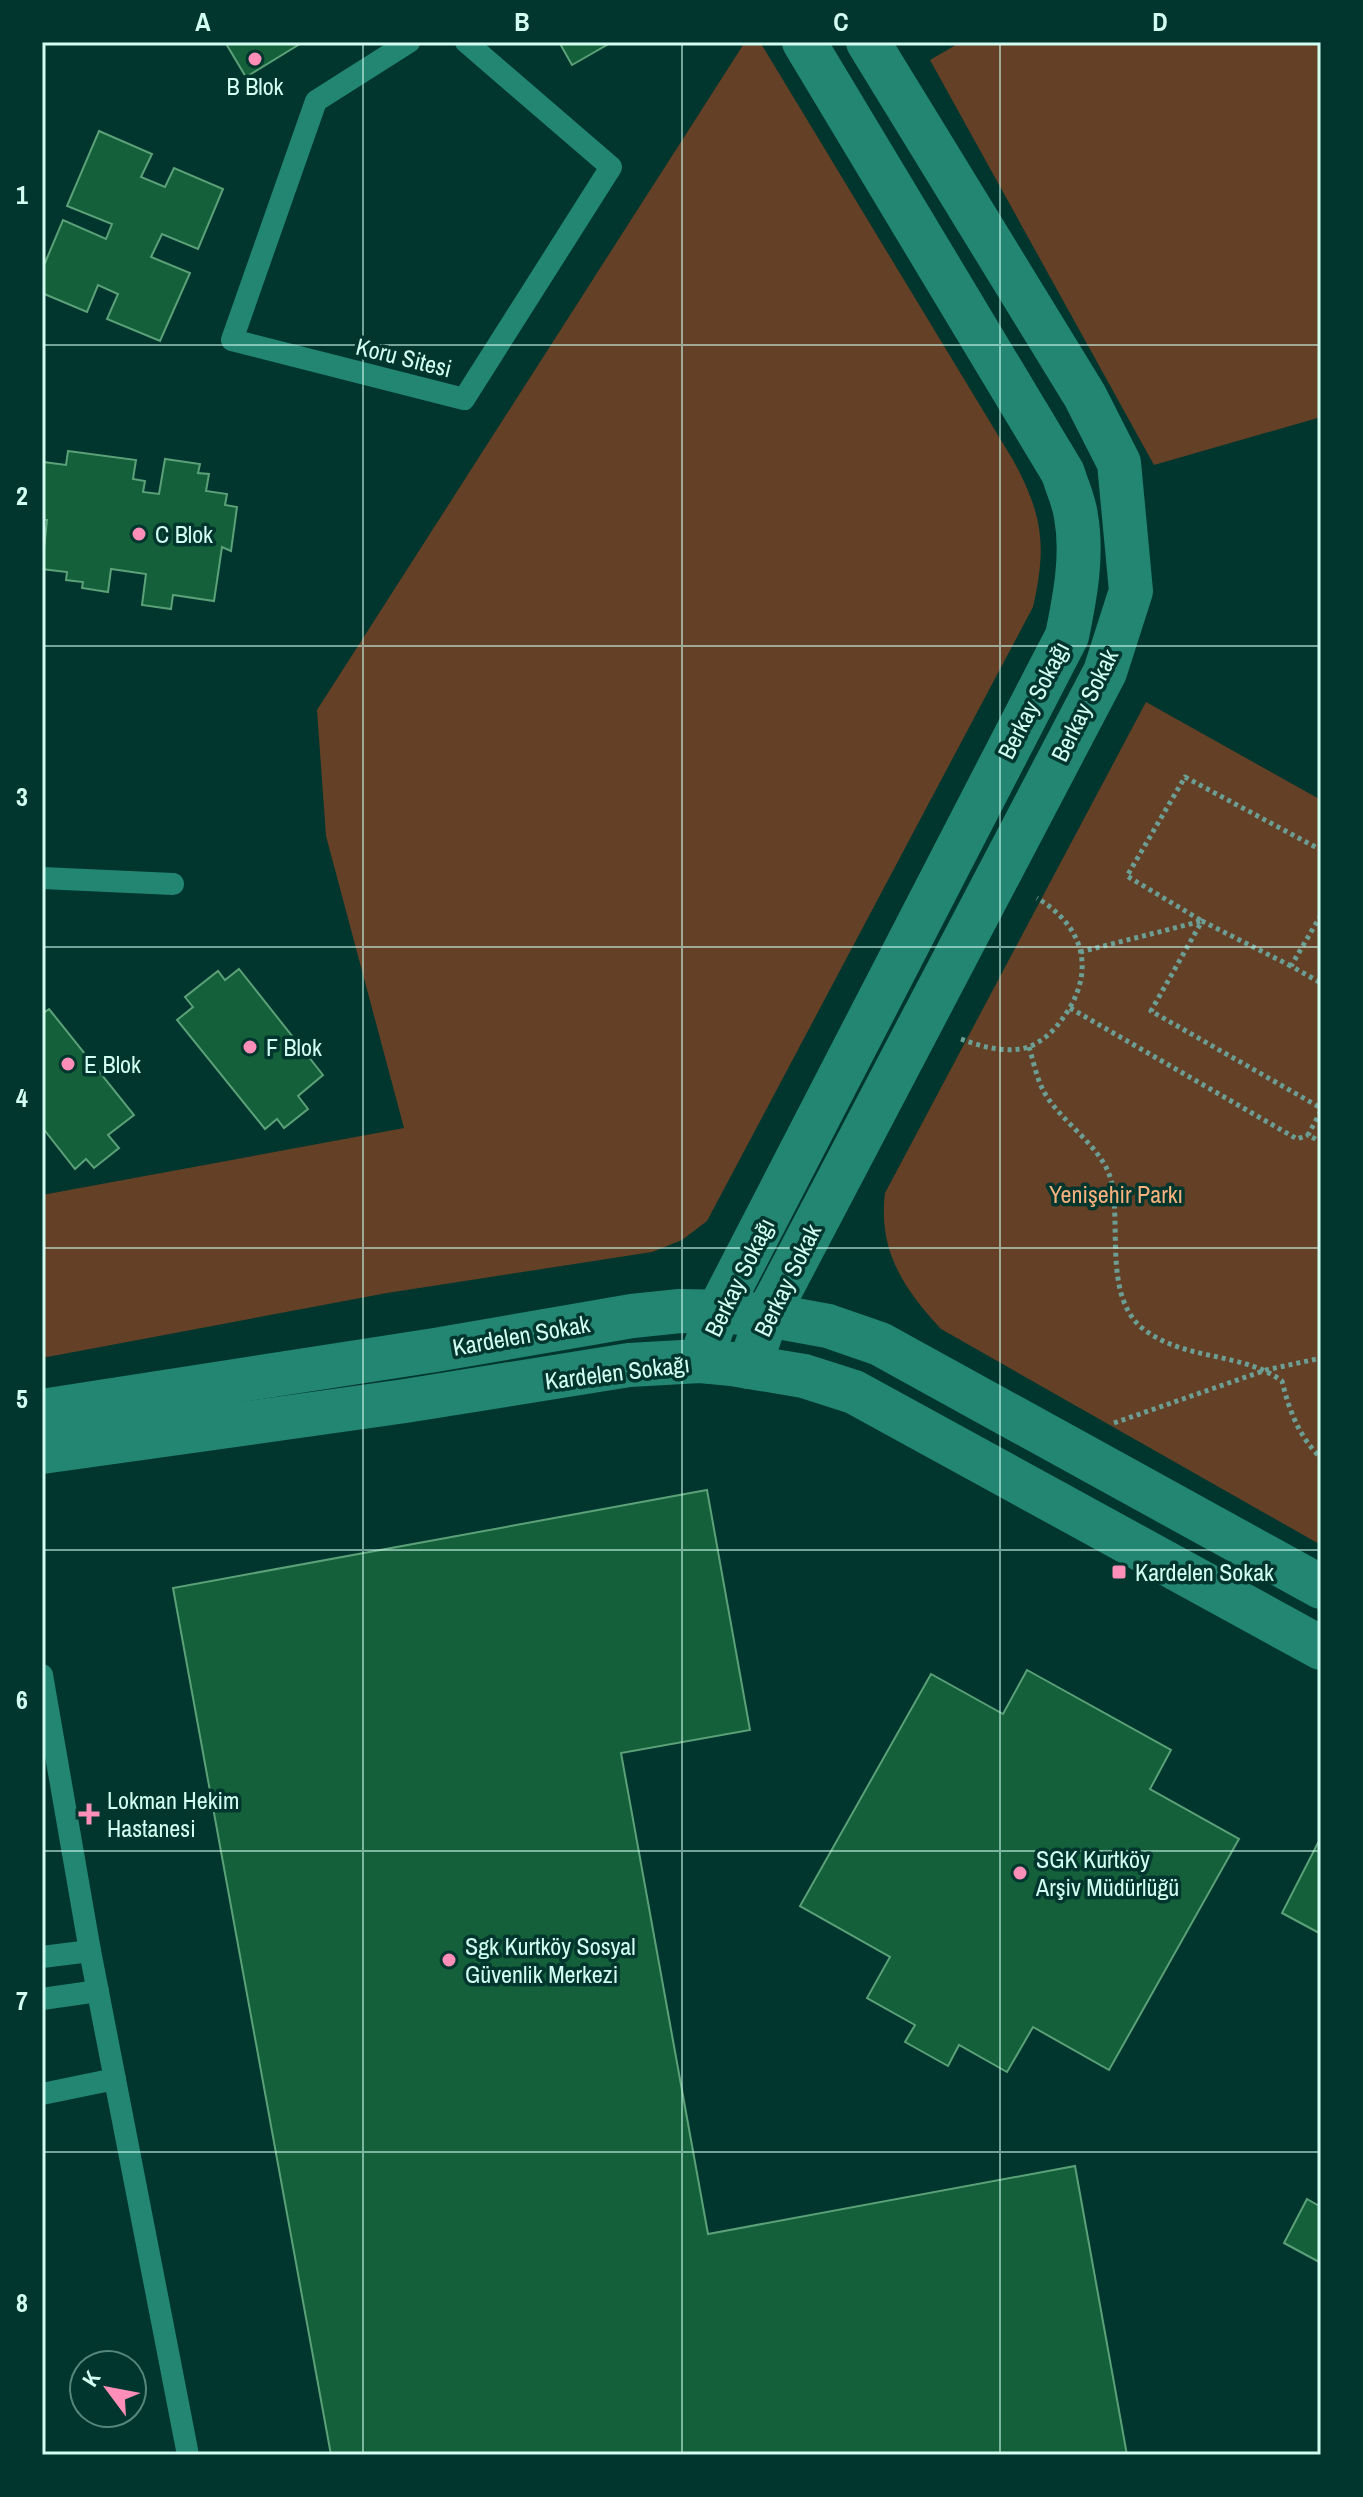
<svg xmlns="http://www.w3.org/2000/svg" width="1363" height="2497" viewBox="0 0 1363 2497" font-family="'Archivo Narrow',sans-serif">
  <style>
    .green { fill: #634026 }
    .building { fill: #14603b; stroke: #5ba178; stroke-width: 2 }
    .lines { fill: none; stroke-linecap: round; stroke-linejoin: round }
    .path { stroke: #6d9e93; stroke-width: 5; stroke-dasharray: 4 4; stroke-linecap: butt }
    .lane { stroke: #228673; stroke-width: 22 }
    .street { stroke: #228673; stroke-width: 44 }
    .grid { fill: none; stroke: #d3fef2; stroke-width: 2; stroke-opacity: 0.55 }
    .poi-dot { fill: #ff8eb9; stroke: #00362d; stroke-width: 3 }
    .labels { text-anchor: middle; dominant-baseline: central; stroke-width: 7; stroke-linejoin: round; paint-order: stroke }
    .poi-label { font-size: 24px; fill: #d3fef2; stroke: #00362d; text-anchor: start }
    .street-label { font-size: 24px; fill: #d3fef2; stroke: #00362d }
    .park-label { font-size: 24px; fill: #f7b17d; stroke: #00362d }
    .neatline { fill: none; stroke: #d3fef2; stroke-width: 3 }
    .grid-label { font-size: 26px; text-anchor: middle; font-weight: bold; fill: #d3fef2 }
  </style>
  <rect width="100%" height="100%" fill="#00362d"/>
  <!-- green -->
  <g class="green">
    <path d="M745 42H760L1013 460C1043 515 1047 546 1033 607L707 1221 682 1240 652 1252 387 1293 42 1358V1195L404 1128 326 836 317 710Z"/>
    <polygon points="961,42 1321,42 1321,417 1154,465 930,60"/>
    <path d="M1146 702 1321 800V1545L941 1329C903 1288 878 1250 885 1193Z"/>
  </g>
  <!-- building -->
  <g class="building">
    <polygon points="225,42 303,42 246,77"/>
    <polygon points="559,42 612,42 572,65"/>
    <polygon points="99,131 152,154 141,177 165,187 174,168 223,189 198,249 162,234 151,257 190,273 160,341 107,319 118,294 98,285 87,312 42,293 42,270 63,220 106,239 112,224 67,206"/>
    <polygon points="68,451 136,460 133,479 145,481 143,492 159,494 165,459 200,464 198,473 209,474 206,491 227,494 225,505 237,507 231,551 222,547 214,601 173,595 171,609 142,605 146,574 111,569 108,592 82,588 83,582 66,580 67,572 42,569 47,520 42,520 43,462 66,465"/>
    <polygon points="239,969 323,1075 298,1096 308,1109 284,1128 277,1119 265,1129 177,1020 193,1007 185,997 218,971 225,980"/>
    <polygon points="49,1009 134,1115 108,1135 119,1148 94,1168 86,1159 75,1169 42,1127 42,1014"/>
    <polygon points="707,1490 750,1730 621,1753 708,2234 1075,2166 1127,2455 331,2455 173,1588"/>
    <polygon points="1027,1670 1171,1750 1150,1789 1239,1839 1109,2070 1033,2027 1007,2072 959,2045 948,2066 905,2042 915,2025 867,1998 890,1957 800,1906 931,1674 1003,1714"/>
    <polygon points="1321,1837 1321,1934 1282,1913"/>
    <polygon points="1307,2199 1321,2207 1321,2263 1284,2243"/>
  </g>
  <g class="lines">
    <!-- path -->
    <g class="path">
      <polyline points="1321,915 1291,966 1321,983"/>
      <polyline points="1080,952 1202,921 1127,876 1185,777 1321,850"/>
      <polyline points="1291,966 1202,921 1151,1011 1321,1108"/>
      <polyline points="1070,1008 1297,1139 1308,1135"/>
      <path d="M961 1039C980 1046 1000 1052 1020 1049 1036 1047 1051 1034 1060 1022 1096 976 1088 929 1037 898"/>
      <path d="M1029 1047C1033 1060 1036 1075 1042 1088 1057 1120 1102 1145 1111 1180 1122 1226 1102 1300 1146 1331 1188 1361 1242 1352 1282 1381 1289 1410 1299 1437 1321 1458"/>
      <polyline points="1321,1111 1308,1135 1321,1142"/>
      <polyline points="1114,1423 1266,1370 1321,1358"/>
    </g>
    <!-- lane -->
    <g class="lane">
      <polyline points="409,42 316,101 232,340 464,399 611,167 466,42"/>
      <polyline points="42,878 173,884"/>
      <polyline points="42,1675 90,1951 188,2455"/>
      <polyline points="42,1957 90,1951"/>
      <polyline points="42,1999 98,1991"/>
      <polyline points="42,2094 115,2079"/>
    </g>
    <!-- street -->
    <g class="street">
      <path d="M700 1361 718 1312 1067 636C1075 597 1083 556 1076 516 1074 501 1067 487 1063 473L804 42"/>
      <polyline points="749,1367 767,1316 1105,672 1131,591 1119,463 1085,396 868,42"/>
      <polyline points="42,1411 435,1350 632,1316 680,1311 731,1312 784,1318 828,1326 880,1344 1321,1587"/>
      <polyline points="42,1452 405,1401 629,1365 700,1361 732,1364 804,1376 854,1392 1321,1648"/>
    </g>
  </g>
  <!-- grid -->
  <path class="grid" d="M363 42V2455M682 42V2455M1000 42V2455M42 345H1321M42 646H1321M42 947H1321M42 1248H1321M42 1550H1321M42 1851H1321M42 2152H1321"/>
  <!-- markers -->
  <g class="poi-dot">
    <circle cx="255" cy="59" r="8"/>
    <circle cx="139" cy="534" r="8"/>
    <circle cx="250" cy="1047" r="8"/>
    <circle cx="68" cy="1064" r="8"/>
    <rect x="1111" y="1564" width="16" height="16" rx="4"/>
    <path d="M85 1802h8v8h8v8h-8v8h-8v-8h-8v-8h8z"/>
    <circle cx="1020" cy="1873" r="8"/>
    <circle cx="449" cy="1960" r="8"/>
  </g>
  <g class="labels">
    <!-- poi labels -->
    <g class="poi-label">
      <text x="255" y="86" text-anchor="middle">B Blok</text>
      <text x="155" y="534">C Blok</text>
      <text x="266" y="1047">F Blok</text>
      <text x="84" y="1064">E Blok</text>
      <text x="1135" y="1572">Kardelen Sokak</text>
      <text x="107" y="1800">Lokman Hekim<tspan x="107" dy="28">Hastanesi</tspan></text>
      <text x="1036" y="1859">SGK Kurtköy<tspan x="1036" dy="28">Arşiv Müdürlüğü</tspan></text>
      <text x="465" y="1946">Sgk Kurtköy Sosyal<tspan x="465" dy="28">Güvenlik Merkezi</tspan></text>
    </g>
    <!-- street labels -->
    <g class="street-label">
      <text transform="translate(404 357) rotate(14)">Koru Sitesi</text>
      <text transform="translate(1033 700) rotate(-63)">Berkay Sokağı</text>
      <text transform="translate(1084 705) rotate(-64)">Berkay Sokak</text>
      <text transform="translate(739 1277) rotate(-64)">Berkay Sokağı</text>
      <text transform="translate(787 1280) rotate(-64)">Berkay Sokak</text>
      <text transform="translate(521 1335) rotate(-10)">Kardelen Sokak</text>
      <text transform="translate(617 1372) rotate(-7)">Kardelen Sokağı</text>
    </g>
    <!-- park labels -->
    <g class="park-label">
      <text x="1116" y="1194">Yenişehir Parkı</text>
    </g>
  </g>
  <!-- border -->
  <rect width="1363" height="2497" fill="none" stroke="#00362d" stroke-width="88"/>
  <!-- north arrow -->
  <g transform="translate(108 2389) rotate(302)"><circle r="38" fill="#00362d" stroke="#54867c" stroke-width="2"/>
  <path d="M0-6L14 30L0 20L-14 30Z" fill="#ff8eb9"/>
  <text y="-12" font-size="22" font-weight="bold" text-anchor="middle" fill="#d3fef2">K</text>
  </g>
  <rect x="44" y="44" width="1275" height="2409" class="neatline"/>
  <g class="grid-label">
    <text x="203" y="31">A</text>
    <text x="522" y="31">B</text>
    <text x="841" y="31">C</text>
    <text x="1160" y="31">D</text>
    <text x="22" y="204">1</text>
    <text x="22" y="505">2</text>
    <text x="22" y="806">3</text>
    <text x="22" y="1107">4</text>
    <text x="22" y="1408">5</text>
    <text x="22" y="1709">6</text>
    <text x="22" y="2010">7</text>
    <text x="22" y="2312">8</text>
  </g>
</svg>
